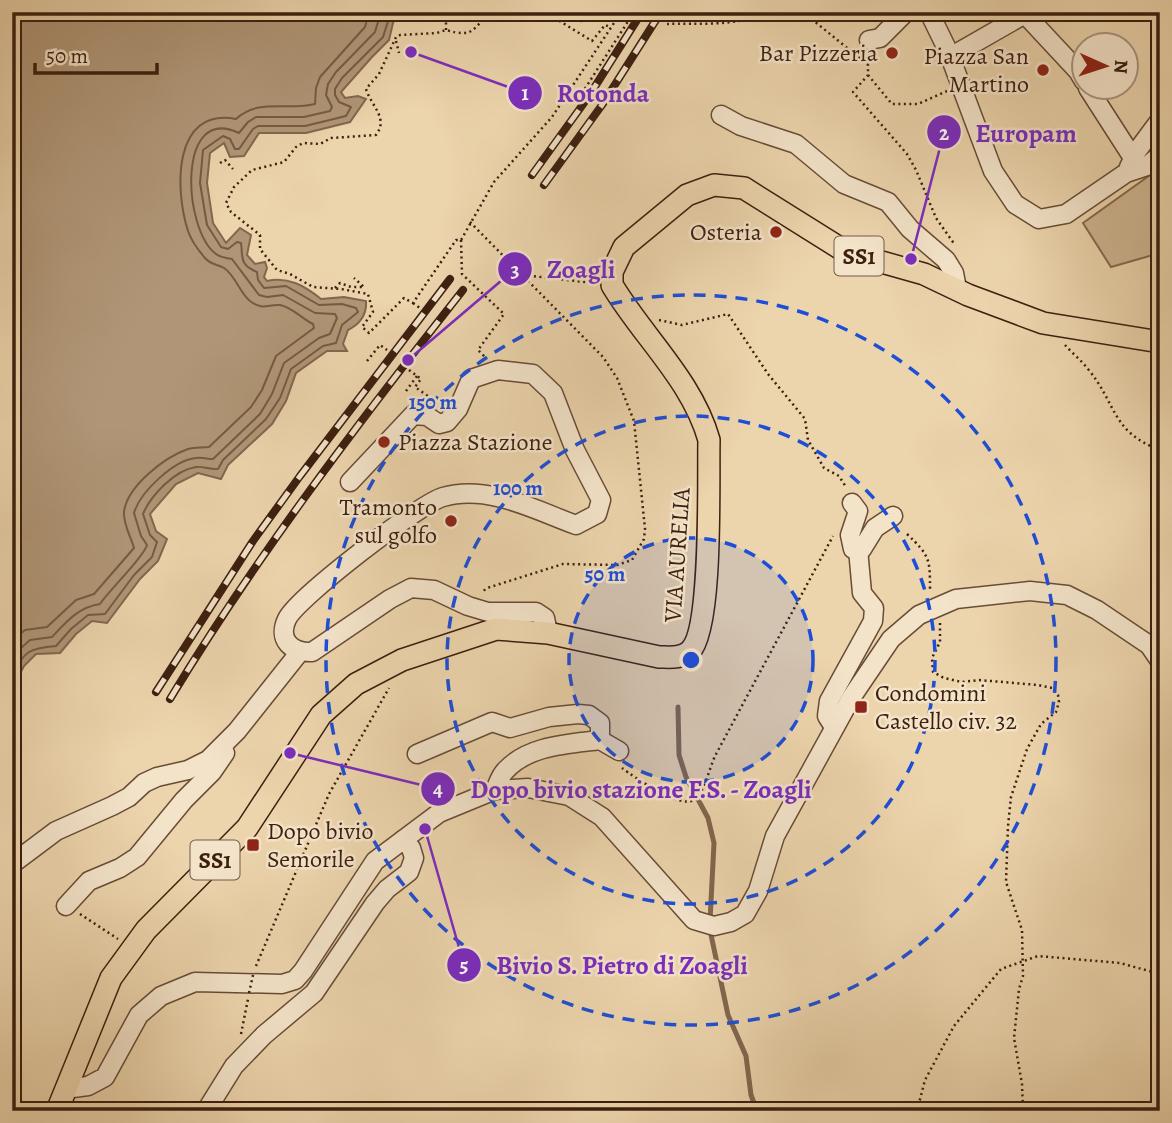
<svg xmlns="http://www.w3.org/2000/svg" width="1172" height="1123" viewBox="0 0 1172 1123" font-family="Alegreya,serif">
  <style>
    .green { fill: #ceb591; stroke: #856a50; stroke-width: 2 }
    .water { fill: #b09677; stroke: #82664d; stroke-width: 2 }
    .lines { fill: none; stroke-linecap: round; stroke-linejoin: round }
    .shore { stroke: #765a43; stroke-width: 2 }
    .stream { stroke: #82664d; stroke-width: 5 }
    .minor-casing { stroke: #684c36; stroke-width: 21 }
    .major-casing { stroke: #3c1f0f; stroke-width: 24 }
    .path { stroke: #3c1f0f; stroke-width: 2.5; stroke-dasharray: 2 3.5; stroke-linecap: butt }
    .minor { stroke: #f3e3c9; stroke-width: 18 }
    .major { stroke: #ecd4ac; stroke-width: 21 }
    .rail-casing { stroke: #3c1f0f; stroke-width: 8 }
    .rail { stroke: #f3e3c9; stroke-width: 5; stroke-dasharray: 16; stroke-linecap: butt }
    .path-bridge { stroke: #3c1f0f; stroke-width: 2.5; stroke-dasharray: 2 3.5; stroke-linecap: butt }
    .ring { fill: none; stroke: #1d4ed8; stroke-width: 3.5; stroke-dasharray: 12 9 }
    .poi-dot { fill: #8f2418; stroke: #f3e3c9; stroke-width: 2.5 }
    .labels { text-anchor: middle; dominant-baseline: central; stroke-width: 5; stroke-linejoin: round; paint-order: stroke }
    .shield { fill: #f3e3c9; stroke: #735a47; stroke-width: 2 }
    .shield-label { font-size: 23px; font-weight: bold; fill: #3c1f0f }
    .poi-label { font-size: 24px; fill: #3c1f0f; stroke: #f3e3c9; text-anchor: end }
    .street-label { font-size: 24px; fill: #3c1f0f; stroke: #f3e3c9 }
    .centre { fill: #1d4ed8; stroke: #f3e3c9; stroke-width: 3.5 }
    .ring-label { font-size: 21px; text-anchor: middle; font-weight: bold; fill: #1d4ed8; stroke: #f3e3c9; stroke-width: 5; stroke-linejoin: round; paint-order: stroke }
    .leader { fill: none; stroke: #7b2cbf; stroke-width: 2.5 }
    .callout-dot { fill: #7b2cbf; stroke: #f3e3c9; stroke-width: 2.5 }
    .mark-label { font-size: 21px; text-anchor: middle; font-weight: bold; fill: #fff }
    .callout-label { font-size: 26px; text-anchor: middle; font-weight: bold; fill: #7b2cbf; stroke: #f3e3c9; stroke-width: 5; stroke-linejoin: round; paint-order: stroke }
  </style>
  <rect width="100%" height="100%" fill="#ecd4ac"/>
  <filter id="stains"><feTurbulence type="fractalNoise" baseFrequency=".00286" numOctaves="4"/><feColorMatrix values="0 0 0 0 .2 0 0 0 0 .09 0 0 0 0 .02 0 0 0 .5 -.17"/></filter>
  <radialGradient id="worn" r=".72"><stop offset=".6" stop-color="#630" stop-opacity="0"/><stop offset="1" stop-color="#630" stop-opacity=".3"/></radialGradient>
  <!-- green -->
  <polygon class="green" points="1160,168 1160,253 1111,267 1083,223"/>
  <!-- water -->
  <path class="water" d="M12 12H399L393 23 389 40 372 57 341 92 345 98 358 96 366 99 350 122 306 133H259L244 156 230 157 224 143 210 153 207 183 213 223 226 243 240 228 251 235 247 255 255 264 265 262 267 268 264 277 267 281C288 276 305 286 321 299L344 297 366 301C367 315 360 324 348 330L343 344 347 351H327L296 373 286 401 272 424 228 465 221 479 198 473 176 484 150 514 156 531 167 539 158 561 140 579 107 623 92 621 76 634 60 653 36 654 24 666 14 685Z"/>
  <g class="lines">
    <!-- shore -->
    <g class="shore">
      <path d="M12 641 25 630 47 627 76 600 94 594 134 548C131 537 123 524 124 512 127 486 165 457 188 449 195 447 202 448 209 447L251 407 262 390 276 356 314 328 313 324C302 319 292 307 280 305 268 304 263 311 250 301 240 293 235 275 224 268 217 264 211 265 205 258 199 251 191 240 188 231 175 191 172 107 236 119 258 98 288 111 315 104L316 88 320 77 365 27 369 12"/>
      <path d="M12 656 30 640 52 637C67 621 79 607 100 604 110 589 144 557 147 545L141 536 134 513C140 492 174 460 196 458 202 457 208 459 213 459L260 414 272 394 284 363 319 338 330 334 337 318 335 314 315 313 283 295 267 297 259 295 232 259C227 258 221 258 216 254 183 230 176 103 239 133L248 122 256 117H304L330 111 332 107 326 95 328 84 336 72 375 32 381 12"/>
      <path d="M12 674C25 650 31 648 56 646L71 629 88 615 105 614 134 575 152 557 157 542 150 535 143 514C151 495 175 470 196 467 203 466 211 470 218 469L223 460 266 419 280 398 291 369 323 346 336 343 342 325 358 312 356 308 342 304 319 305 286 286 264 288 258 280 257 272C239 265 243 257 241 243L237 242 228 249 221 247 207 225 200 183 203 150 223 136 230 139 235 149H239L253 129 258 126H305L346 116 351 107 339 102 335 95V89L342 78 383 37 391 12"/>
    </g>
    <!-- stream -->
    <g class="stream">
      <polyline points="678,707 679,755 686,777 708,818 714,843 710,921"/>
      <polyline points="710,930 728,1015 746,1056 751,1095 757,1111"/>
    </g>
    <defs>
      <g id="minor">
        <polyline points="929,12 948,51 993,171 1015,204 1039,219 1066,214 1126,173 1147,166 1160,155"/>
        <polyline points="1023,12 1078,71 1084,81"/>
        <polyline points="869,40 880,38 906,12"/>
        <polyline points="950,57 1025,14"/>
        <polyline points="1088,88 1133,158"/>
        <polyline points="721,115 741,126 796,144 844,184 888,202 910,229 946,260 954,273 957,289"/>
        <polyline points="1129,167 1137,151 1160,120"/>
        <path d="M350 482 413 415 427 416 439 424 447 422 458 409 471 379 498 370 533 374 553 393 575 450 601 500 597 514 576 525C535 510 488 484 443 497 419 504 297 598 287 619 277 640 292 653 312 652L390 599 411 588 434 590 468 606 488 612H536L545 618 548 633"/>
        <polyline points="852,503 858,511 850,535 853,549 858,549"/>
        <polyline points="858,549 862,549 875,528 893,516"/>
        <polyline points="834,727 827,716 829,701 873,621 874,608 862,593 858,549"/>
        <polyline points="600,740 619,751"/>
        <path d="M417 754 492 722 510 728 549 717 578 714 589 715 600 723V740C569 744 528 745 505 771 500 776 498 784 495 790"/>
        <polyline points="12,864 56,831 112,806 129,797 144,783 157,777 188,770 208,760 237,731 299,653"/>
        <polyline points="66,906 89,881 120,868 137,857 184,800 212,772 225,753"/>
        <polyline points="65,1089 88,1086 105,1077 139,1015 161,996 195,982 282,984 295,980 303,971 375,861 439,813 495,790 528,788 569,796 602,817 694,920 714,926 731,922 745,914 758,891 775,836 851,698 891,639 919,615 956,599 1030,591 1067,595 1097,610 1149,645 1160,661"/>
        <polyline points="206,1111 234,1066 264,1035 314,993 375,903 387,889 409,872 414,858 411,848 403,840"/>
      </g>
      <path id="major" d="M57 1111 111 978 146 930 247 828 321 715 356 684 402 660 496 629 548 633 659 657C669 657 681 659 690 651 713 629 708 477 709 440 692 380 643 337 612 285V272L624 247 687 195 714 185 744 188 846 252 924 274 968 295 1043 323 1160 342"/>
    </defs>
    <!-- minor casing -->
    <use href="#minor" class="minor-casing"/>
    <!-- major casing -->
    <use href="#major" class="major-casing"/>
    <!-- path -->
    <g class="path">
      <path d="M491 12C471 30 474 38 446 30L437 33 400 35 396 37 379 74 366 89C371 106 389 118 376 135L331 138 320 144 303 143 296 147 284 162 252 170 234 187 226 203 231 212 260 235V249L277 270 290 274 313 287 341 289 368 294 373 312 362 327 369 333 404 298 413 303 456 240H461L494 182 552 117 614 23"/>
      <polyline points="545,12 592,41 605,25 610,27"/>
      <polyline points="555,12 581,21 601,12"/>
      <polyline points="803,12 868,65 868,75 853,92 907,154 916,170 936,218 955,245"/>
      <polyline points="454,18 457,12"/>
      <path d="M667 24C694 23 742 27 764 12"/>
      <polyline points="446,30 446,12"/>
      <polyline points="396,41 399,53"/>
      <polyline points="868,75 892,104 918,104 947,91"/>
      <polyline points="571,92 579,98"/>
      <polyline points="220,163 225,160 233,169"/>
      <polyline points="470,222 603,357 617,378 634,421 645,529 644,539 632,560 617,565 563,564 487,588 482,592"/>
      <polyline points="461,240 462,274 504,314 478,350 486,358"/>
      <polyline points="523,275 593,283"/>
      <polyline points="335,288 340,283 351,287 364,287 354,278"/>
      <polyline points="413,303 420,308"/>
      <polyline points="659,320 682,325 728,314 768,374 805,419 808,440 824,468 839,476 846,487"/>
      <path d="M1065 345C1072 353 1081 360 1088 369 1117 404 1111 432 1160 450"/>
      <polyline points="367,361 380,345 387,350"/>
      <polyline points="409,370 421,379 415,387 432,399"/>
      <polyline points="406,391 417,376"/>
      <path d="M907 534C930 556 930 559 930 590"/>
      <polyline points="940,623 940,642 932,658 933,672 944,678 962,682 979,680 1038,685 1052,688 1058,695 1059,702 1056,712 1041,724 1027,749 1011,797 1008,826 1006,882 1022,930 1023,976 1019,989 1014,1038 1022,1084 1023,1111"/>
      <path d="M622 768C634 777 680 809 694 800 703 795 710 767 715 756L833 536"/>
      <polyline points="80,914 118,939"/>
      <polyline points="256,966 329,794 389,688"/>
      <polyline points="241,1034 248,999"/>
      <polyline points="917,1111 925,1080 954,1026 1001,969 1038,956 1120,963 1160,974"/>
    </g>
    <!-- minor -->
    <use href="#minor" class="minor"/>
    <!-- major -->
    <use href="#major" class="major"/>
    <defs>
      <g id="rail">
        <polyline points="532,175 589,96 642,12"/>
        <polyline points="544,185 602,105 661,12"/>
        <polyline points="156,692 253,541 300,476 450,279"/>
        <path d="M170 699C257 555 359 422 463 290"/>
      </g>
    </defs>
    <!-- rail casing -->
    <use href="#rail" class="rail-casing"/>
    <!-- rail -->
    <use href="#rail" class="rail"/>
    <!-- path-bridge -->
    <g class="path-bridge">
      <polyline points="579,98 634,12"/>
      <polyline points="249,993 253,975"/>
    </g>
  </g>
  <!-- distance rings -->
  <circle cx="691" cy="660" r="122" fill="#1d4ed8" fill-opacity=".12"/>
  <g class="ring">
    <circle cx="691" cy="660" r="122"/>
    <circle cx="691" cy="660" r="244"/>
    <circle cx="691" cy="660" r="365"/>
  </g>
  <!-- markers -->
  <g class="poi-dot">
    <circle cx="892" cy="53" r="7"/>
    <circle cx="1043" cy="70" r="7"/>
    <circle cx="776" cy="232" r="7"/>
    <circle cx="384" cy="442" r="7"/>
    <circle cx="451" cy="521" r="7"/>
    <rect x="854" y="700" width="14" height="14" rx="3.5"/>
    <rect x="246" y="838" width="14" height="14" rx="3.5"/>
  </g>
  <g class="labels">
    <!-- shield labels -->
    <g class="shield">
      <rect x="834.5" y="236.5" width="49" height="39" rx="5"/>
      <rect x="190.5" y="840.5" width="49" height="39" rx="5"/>
    </g>
    <g class="shield-label">
      <text x="859" y="256">SS1</text>
      <text x="215" y="860">SS1</text>
    </g>
    <!-- poi labels -->
    <g class="poi-label">
      <text x="878" y="53">Bar Pizzeria</text>
      <text x="1029" y="56">Piazza San<tspan x="1029" dy="28">Martino</tspan></text>
      <text x="762" y="232">Osteria</text>
      <text x="398" y="442" text-anchor="start">Piazza Stazione</text>
      <text x="437" y="507">Tramonto<tspan x="437" dy="28">sul golfo</tspan></text>
      <text x="875" y="693" text-anchor="start">Condomini<tspan x="875" dy="28">Castello civ. 32</tspan></text>
      <text x="267" y="831" text-anchor="start">Dopo bivio<tspan x="267" dy="28">Semorile</tspan></text>
    </g>
    <!-- street labels -->
    <g class="street-label">
      <text transform="translate(677 555) rotate(-86)">VIA AURELIA</text>
    </g>
  </g>
  <circle cx="691" cy="660" r="10" class="centre"/>
  <g class="ring-label">
    <text x="433" y="409">150 m</text>
    <text x="518" y="495">100 m</text>
    <text x="605" y="581">50 m</text>
  </g>
  <!-- callouts -->
  <path class="leader" d="M411 52L525 93M911 259L944 132M408 360L515 269M290 753L438 789M425 829L464 965"/>
  <g class="callout-dot">
    <circle cx="411" cy="52" r="7"/>
    <circle cx="911" cy="259" r="7"/>
    <circle cx="408" cy="360" r="7"/>
    <circle cx="290" cy="753" r="7"/>
    <circle cx="425" cy="829" r="7"/>
    <circle cx="525" cy="93" r="18"/>
    <circle cx="944" cy="132" r="18"/>
    <circle cx="515" cy="269" r="18"/>
    <circle cx="438" cy="789" r="18"/>
    <circle cx="464" cy="965" r="18"/>
  </g>
  <g class="mark-label">
    <text x="525" y="100">1</text>
    <text x="944" y="140">2</text>
    <text x="515" y="277">3</text>
    <text x="438" y="796">4</text>
    <text x="464" y="972">5</text>
  </g>
  <g class="callout-label">
    <text x="603" y="102">Rotonda</text>
    <text x="1026" y="142">Europam</text>
    <text x="581" y="278">Zoagli</text>
    <text x="641" y="798">Dopo bivio stazione F.S. - Zoagli</text>
    <text x="622" y="974">Bivio S. Pietro di Zoagli</text>
  </g>
  <!-- margin -->
  <rect width="1172" height="1123" fill="none" stroke="#ecd4ac" stroke-width="42"/>
  <rect x="14" y="14" width="1144" height="1095" fill="none" stroke="#3c1f0f" stroke-width="3.5"/>
  <rect x="21" y="21" width="1130" height="1081" fill="none" stroke="#3c1f0f" stroke-width="2"/>
  <!-- north arrow -->
  <g transform="translate(1105 66) rotate(93)"><circle r="33" fill="#f3e3c9" stroke="#aa957f" stroke-width="2"/>
  <path d="M0-5L12 26L0 18L-12 26Z" fill="#8f2418"/>
  <text y="-10" font-size="19" font-weight="bold" text-anchor="middle" fill="#3c1f0f">N</text>
  </g>
  <!-- scale -->
  <path d="M35 63v10h122v-10" fill="none" stroke="#3c1f0f" stroke-width="3.5"/>
  <text x="46" y="63" font-size="21" fill="#3c1f0f" stroke="#f3e3c9" stroke-width="5" paint-order="stroke">50 m</text>
  <rect width="100%" height="100%" filter="url(#stains)"/>
  <rect width="100%" height="100%" fill="url(#worn)"/>
</svg>
